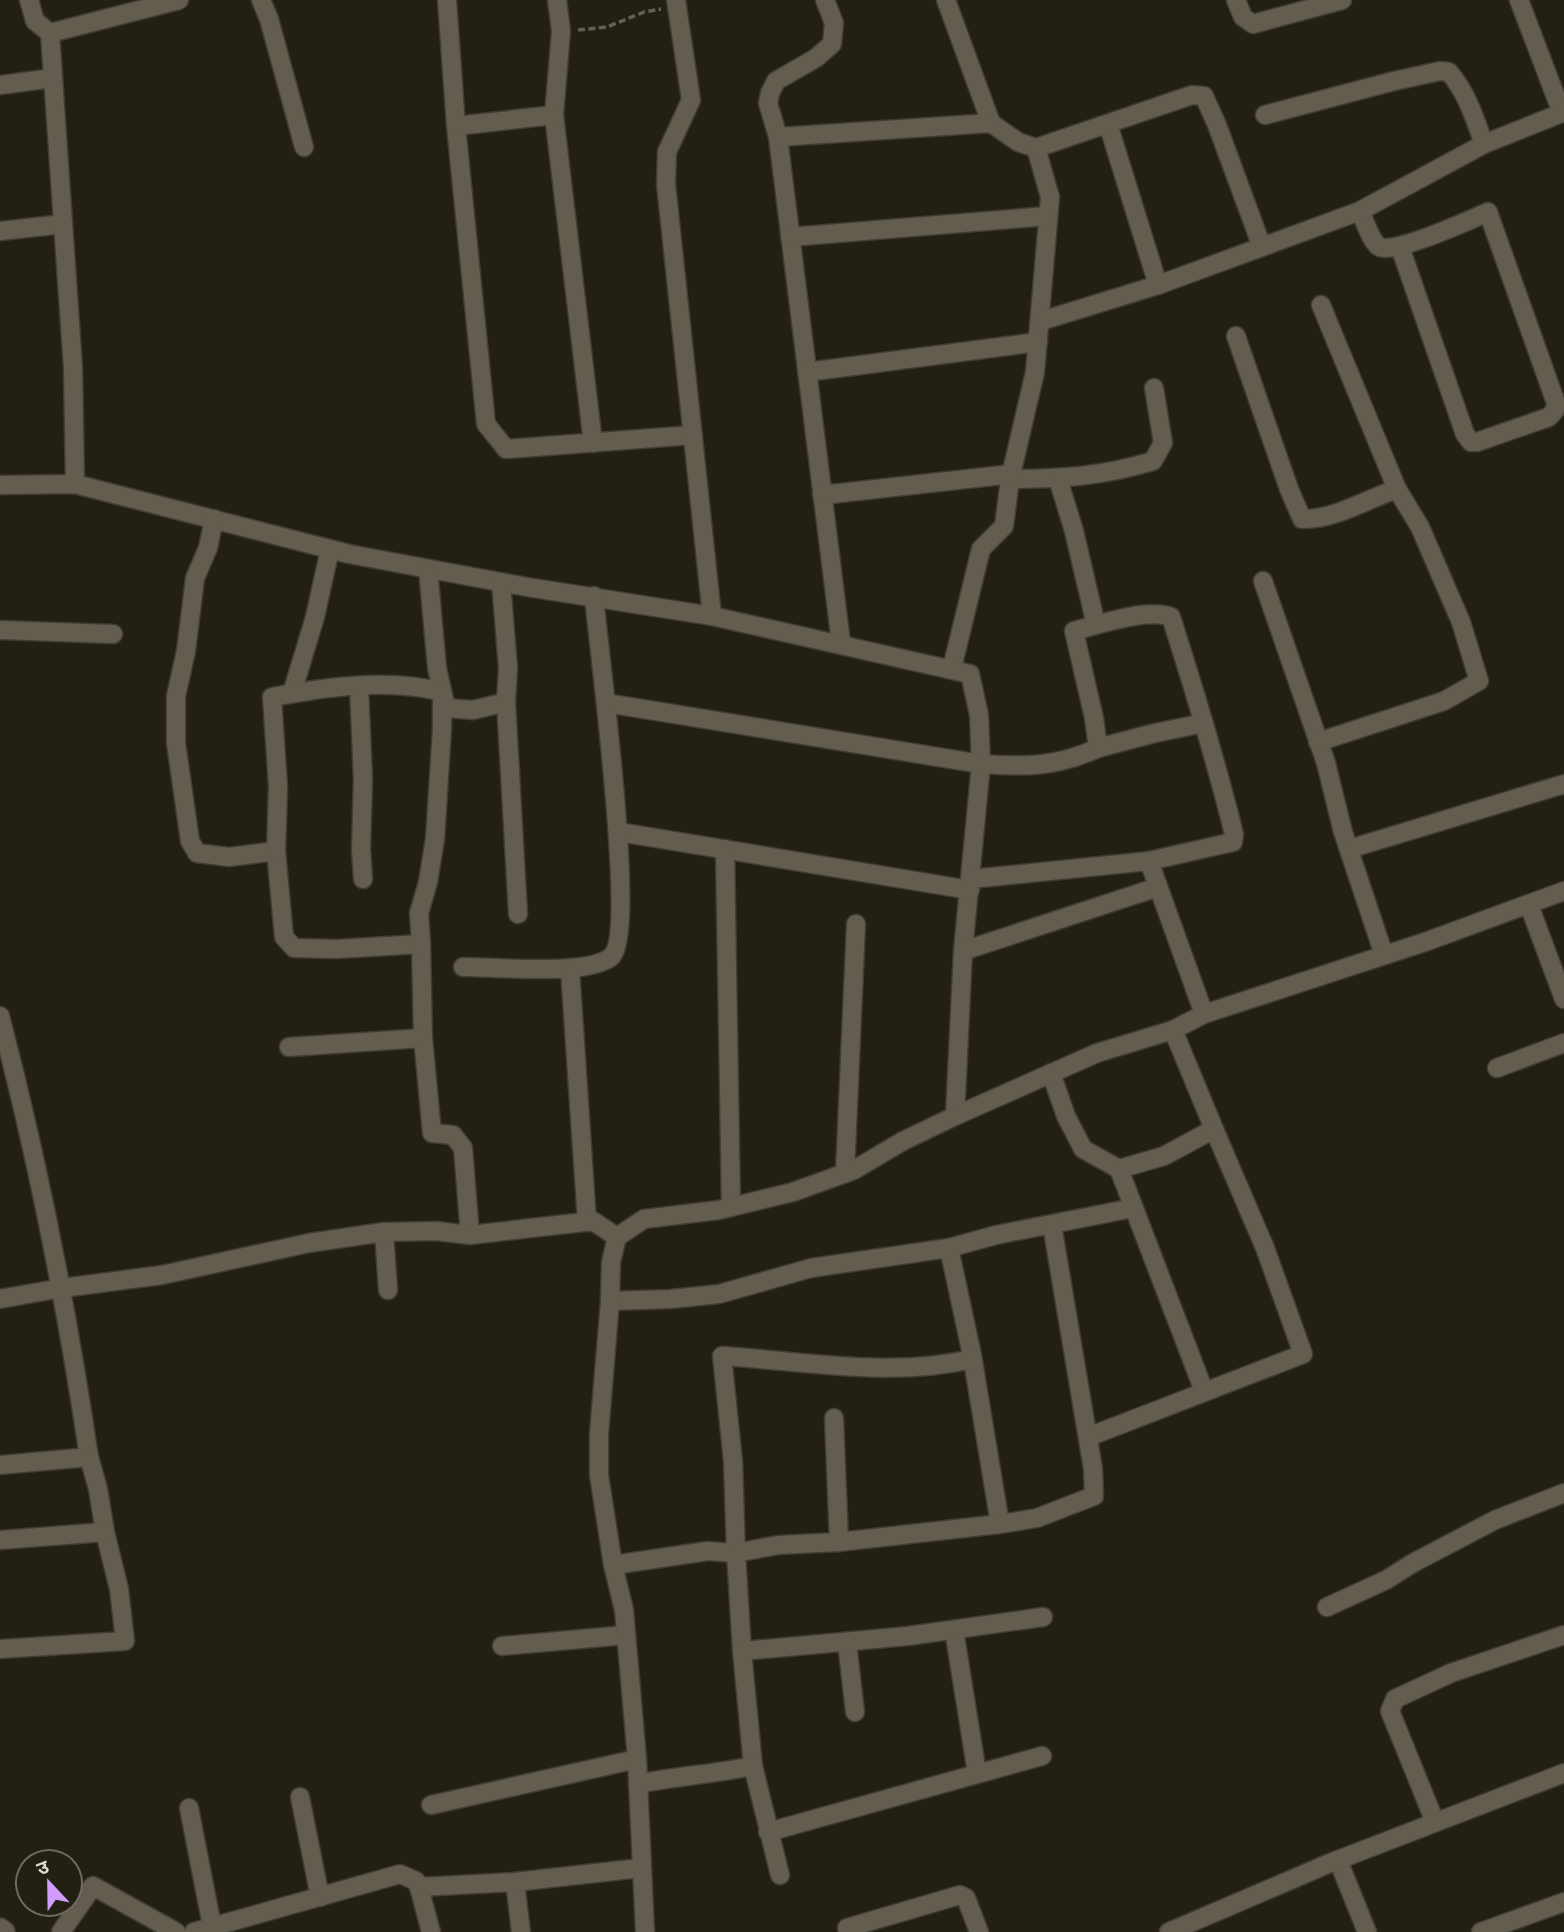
<svg xmlns="http://www.w3.org/2000/svg" width="1564" height="1932" viewBox="0 0 1564 1932" font-family="'IBM Plex Serif','Noto Sans Devanagari',serif">
  <style>
    .lines { fill: none; stroke-linecap: round; stroke-linejoin: round }
    .street-casing { stroke: #3f3c34; stroke-width: 21 }
    .secondary-casing { stroke: #3f3c34; stroke-width: 24 }
    .path { stroke: #656056; stroke-width: 3.5; stroke-dasharray: 7 3.5; stroke-linecap: butt }
    .street { stroke: #635d4f; stroke-width: 18 }
    .secondary { stroke: #635d4f; stroke-width: 21 }
  </style>
  <rect width="100%" height="100%" fill="#241f13"/>
  <g class="lines">
    <defs>
      <g id="street">
        <polyline points="29,0 35,21 50,33"/>
        <polyline points="261,0 269,19 304,147"/>
        <polyline points="447,0 456,126 486,424 506,449 693,435"/>
        <polyline points="557,0 561,31 554,115 593,443"/>
        <polyline points="676,0 691,100 667,152 666,184 712,616"/>
        <polyline points="825,0 834,23 832,44 816,58 776,81 770,93 768,103 778,137 841,643"/>
        <polyline points="946,0 991,123 1018,142 1036,148 1050,197 1035,372 1010,479 1004,526 981,549 952,668"/>
        <polyline points="1236,0 1243,17 1253,24 1342,0"/>
        <polyline points="1519,0 1562,113"/>
        <polyline points="0,85 53,78"/>
        <path d="M1265 115 1394 81 1440 71 1449 72C1467 93 1475 119 1484 144"/>
        <polyline points="1108,124 1158,285"/>
        <polyline points="456,126 554,115"/>
        <polyline points="778,137 991,123"/>
        <polyline points="1036,148 1192,95 1204,96 1217,125 1262,247"/>
        <path d="M1360 211C1365 221 1370 239 1378 246 1389 257 1472 219 1488 212L1556 403 1555 410 1549 417 1477 442H1471L1465 434 1400 247"/>
        <polyline points="0,231 63,224"/>
        <polyline points="790,237 1048,216"/>
        <polyline points="1041,321 1158,285 1360,211 1484,144 1564,112"/>
        <path d="M1236 336 1289 489 1302 519C1334 520 1367 499 1397 489"/>
        <polyline points="807,372 1038,342"/>
        <path d="M1010 479C1061 479 1104 476 1153 461L1163 443 1154 388"/>
        <polyline points="1058,479 1074,531 1096,625"/>
        <polyline points="75,484 73,368 50,33 179,0"/>
        <polyline points="0,485 75,484 349,554 527,587 712,616 970,674 979,715 981,764 963,951 955,1116"/>
        <polyline points="822,495 1012,474"/>
        <polyline points="214,519 208,548 195,578 186,651 176,696 176,743 190,841 197,853 229,857 276,851 284,937 294,948 337,949 421,944 423,1038 432,1133 453,1135 463,1148 470,1235"/>
        <polyline points="428,569 437,668 446,708 473,710 506,702"/>
        <polyline points="1263,581 1326,763 1343,832 1384,955"/>
        <polyline points="501,582 508,668 506,702 518,914"/>
        <polyline points="0,630 113,634"/>
        <polyline points="359,687 363,779 361,849 363,879"/>
        <polyline points="292,693 315,617 330,549"/>
        <path d="M606 703 981 764C1024 767 1058 767 1098 748"/>
        <polyline points="1318,742 1444,701 1479,681 1461,622 1420,527 1397,489 1321,305"/>
        <polyline points="619,832 970,890"/>
        <polyline points="725,849 731,1207"/>
        <polyline points="1349,849 1564,784"/>
        <path d="M276 851 278 787 272 697C326 687 389 678 442 692V729L435 839 428 882 419 913 421 944"/>
        <polyline points="971,879 1149,861"/>
        <polyline points="1529,905 1564,999"/>
        <polyline points="963,951 1158,887"/>
        <path d="M463 967C496 967 588 976 611 957 638 933 598 646 594 596"/>
        <polyline points="570,969 587,1222"/>
        <path d="M1204 1014 1149 861 1233 842 1234 834C1216 761 1194 689 1171 617 1147 608 1100 624 1074 631L1094 718 1098 748 1155 733 1204 723"/>
        <path d="M0 1016C38 1161 67 1309 89 1457"/>
        <polyline points="289,1047 423,1038"/>
        <polyline points="1497,1068 1564,1043"/>
        <polyline points="1051,1073 1066,1116 1083,1149 1119,1169 1164,1156 1214,1129 1173,1030"/>
        <polyline points="1119,1169 1204,1391"/>
        <polyline points="845,1173 856,924"/>
        <polyline points="384,1232 388,1290"/>
        <polyline points="949,1248 972,1355 1000,1524"/>
        <polyline points="0,1299 62,1288 162,1275 309,1243 384,1232 436,1231 470,1235 593,1221 617,1237"/>
        <polyline points="610,1301 671,1299 719,1294 811,1268 949,1248 996,1235 1133,1208"/>
        <polyline points="834,1418 839,1542"/>
        <polyline points="1088,1437 1303,1354 1265,1248 1214,1129"/>
        <polyline points="0,1465 89,1457 98,1489 105,1532 119,1589 125,1641 0,1649"/>
        <polyline points="0,1540 105,1532"/>
        <path d="M613 1565 708 1551 736 1553 733 1461 722 1356C804 1361 891 1378 972 1359"/>
        <polyline points="1327,1607 1386,1580 1413,1563 1495,1520 1564,1493"/>
        <polyline points="954,1630 977,1773"/>
        <polyline points="847,1643 855,1712"/>
        <polyline points="502,1646 626,1635"/>
        <polyline points="742,1651 736,1553 778,1545 839,1542 1000,1524 1037,1518 1094,1496 1093,1469 1052,1225"/>
        <polyline points="753,1766 742,1651 908,1636 1043,1617"/>
        <path d="M638 1784C676 1776 715 1774 753 1766L780 1875"/>
        <polyline points="300,1797 320,1897"/>
        <polyline points="431,1805 637,1759"/>
        <polyline points="189,1808 212,1926"/>
        <polyline points="1435,1822 1390,1711 1395,1699 1451,1673 1564,1635"/>
        <polyline points="768,1832 1042,1756"/>
        <polyline points="1338,1860 1367,1932"/>
        <polyline points="515,1882 521,1932"/>
        <polyline points="419,1887 431,1932"/>
        <polyline points="847,1928 960,1895 966,1898 979,1932"/>
        <polyline points="61,1932 93,1886 176,1932"/>
        <polyline points="194,1932 400,1874 416,1881 419,1887 515,1882 641,1868"/>
        <polyline points="645,1932 637,1759 624,1610 613,1565 599,1475 599,1434 610,1301 611,1262 617,1237 644,1219 719,1210 793,1192 854,1170 903,1141 955,1116 1097,1053 1173,1030 1204,1014 1425,942 1564,891"/>
        <polyline points="1169,1932 1330,1863 1564,1773"/>
        <polyline points="1481,1932 1564,1902"/>
      </g>
      <polyline id="secondary" points="0,1929 4,1932"/>
    </defs>
    <!-- street casing -->
    <use href="#street" class="street-casing"/>
    <!-- secondary casing -->
    <use href="#secondary" class="secondary-casing"/>
    <!-- path -->
    <polyline class="path" points="578,30 607,27 644,12 661,9"/>
    <!-- street -->
    <use href="#street" class="street"/>
    <!-- secondary -->
    <use href="#secondary" class="secondary"/>
  </g>
  <!-- north arrow -->
  <g transform="translate(49 1883) rotate(338)"><circle r="33" fill="#241f13" stroke="#6f6b60" stroke-width="2"/>
  <path d="M0-5L12 26L0 18L-12 26Z" fill="#d09dff"/>
  <text y="-10" font-size="19" font-weight="bold" text-anchor="middle" fill="#dfdcd4">उ</text>
  </g>
</svg>
